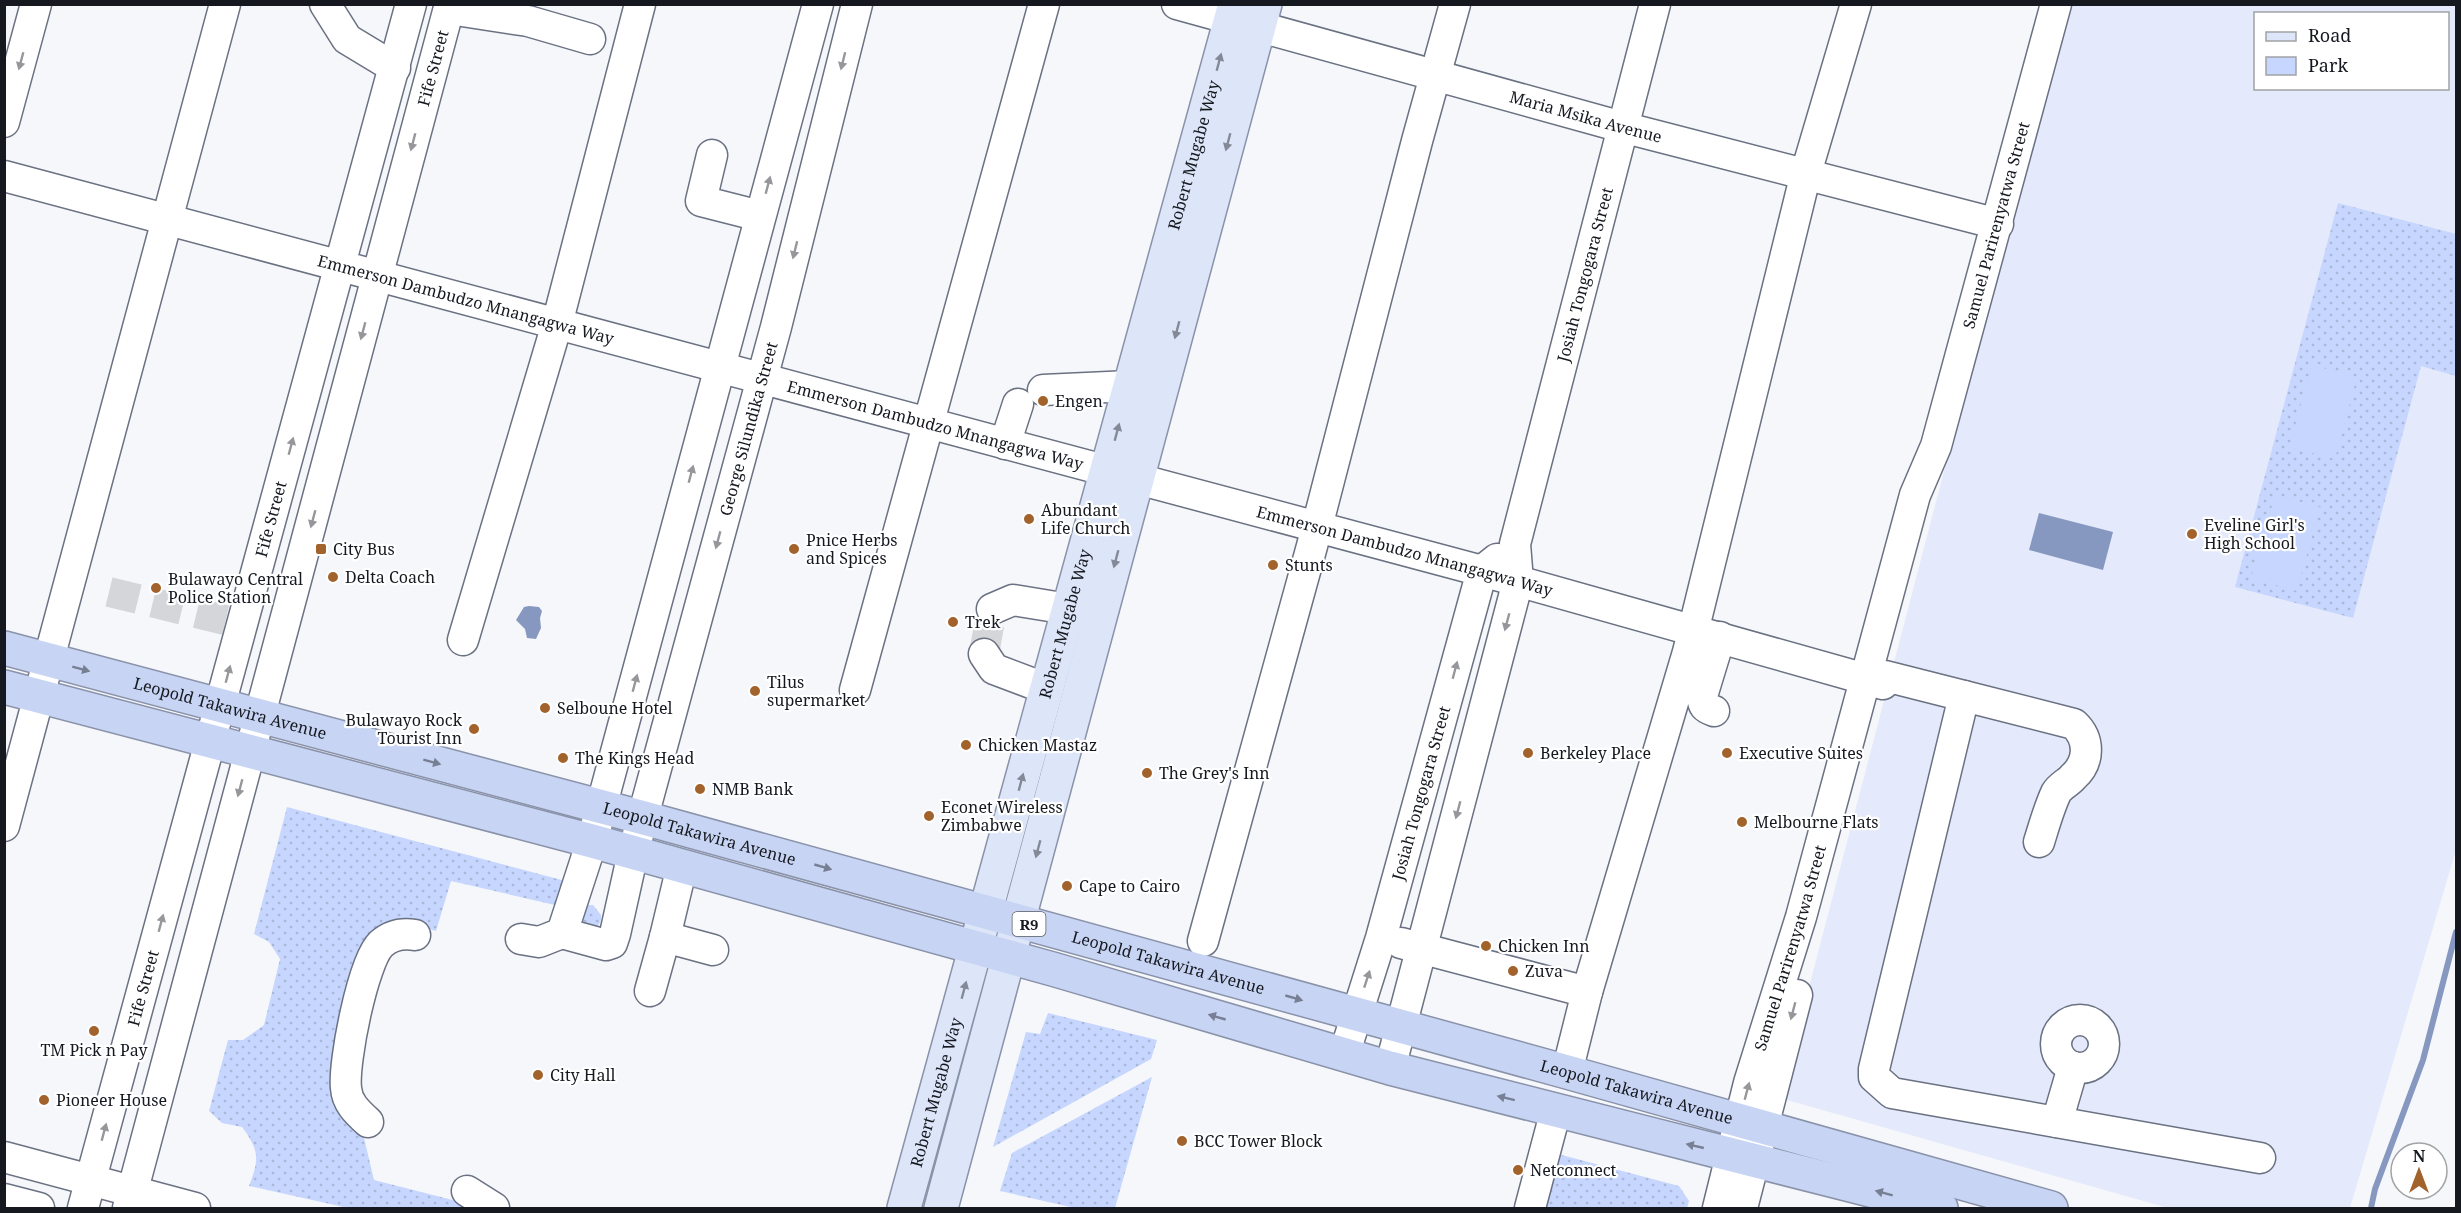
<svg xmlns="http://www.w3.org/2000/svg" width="2461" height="1213" viewBox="0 0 2461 1213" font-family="'Noto Serif',serif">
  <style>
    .built { fill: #e4eafb; fill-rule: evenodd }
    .green { fill: url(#green-dots) }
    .pitch { fill: #c6d6fe }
    .water { fill: #8697c0 }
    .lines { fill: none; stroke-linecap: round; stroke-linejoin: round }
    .stream { stroke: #8697c0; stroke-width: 6 }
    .minor-tunnel { stroke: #d4d6da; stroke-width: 30; stroke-dasharray: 30 15; stroke-linecap: butt }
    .minor-casing { stroke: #6a7182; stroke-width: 33 }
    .major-casing { stroke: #8992a9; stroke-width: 36 }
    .highway-casing { stroke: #8992a9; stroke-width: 36 }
    .minor { stroke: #fff; stroke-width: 30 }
    .major { stroke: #dde5f8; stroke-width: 33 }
    .highway { stroke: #c7d4f3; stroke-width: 33 }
    .oneway { fill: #96979a }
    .oneway2 { fill: #838996 }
    .oneway3 { fill: #777f94 }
    .poi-dot { fill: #a2622b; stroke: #fff; stroke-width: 2 }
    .labels { text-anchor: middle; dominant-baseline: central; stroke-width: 4.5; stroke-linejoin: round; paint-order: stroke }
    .shield { fill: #fff; stroke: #5b5d62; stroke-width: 1.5 }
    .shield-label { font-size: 15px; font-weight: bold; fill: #15181f }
    .street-label { font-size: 16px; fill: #15181f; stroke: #fff }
    .poi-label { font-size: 16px; fill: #15181f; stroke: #fff; text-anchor: start }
  </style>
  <defs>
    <pattern id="green-dots" width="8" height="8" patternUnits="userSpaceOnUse" patternTransform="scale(1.5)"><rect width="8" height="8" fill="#c6d6fe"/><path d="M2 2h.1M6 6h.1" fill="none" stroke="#a9b7d9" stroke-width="1.8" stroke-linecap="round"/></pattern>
  </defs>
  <rect width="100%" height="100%" fill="#f6f7fb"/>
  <!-- built -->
  <path class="built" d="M2066 5H2456V850L2350 1208H2168L1780 1098ZM2256 14H2448V88H2256Z"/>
  <!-- green -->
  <g class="green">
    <polygon points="2338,203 2456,234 2456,376 2421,366 2353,618 2235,587"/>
    <path d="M287 807 573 883 568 908 451 881 436 931 418 926 398 928 334 1092 346 1122 364 1138 374 1180 484 1208H348L249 1186C259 1160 260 1151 242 1127L222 1123 209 1111 228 1040H243L264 1025 280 959 269 942 254 934Z"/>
    <path d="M584 905H593L601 915C602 926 595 929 585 930L576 914Z"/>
    <polygon points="1048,1013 1157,1040 1151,1059 993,1147 1026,1032 1040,1034"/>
    <polygon points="1152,1077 1115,1208 1075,1208 1000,1191 1012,1153"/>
    <polygon points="1554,1153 1679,1186 1689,1201 1687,1208 1539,1208"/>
  </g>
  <!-- pitch -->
  <g class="pitch">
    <polygon points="2312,365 2357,377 2335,459 2289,447"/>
    <polygon points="2275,495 2320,507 2297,591 2251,578"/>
  </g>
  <!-- water -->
  <g class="water">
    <polygon points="2039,513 2113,532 2103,570 2029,550"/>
    <polygon points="529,606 539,607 542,611 540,618 541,628 536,639 527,638 525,629 516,620 524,607"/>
  </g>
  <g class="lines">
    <!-- stream -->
    <polyline class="stream" points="2371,1208 2375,1189 2423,1060 2456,932"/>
    <!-- minor-tunnel -->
    <g class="minor-tunnel">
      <polyline points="109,592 242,624"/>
      <polyline points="984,654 992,609"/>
    </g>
    <defs>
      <g id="minor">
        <polyline points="325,4 347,39 395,68"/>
        <path id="s1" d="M1177 4 1622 127 1998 224"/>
        <polyline points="449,9 528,21 590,39"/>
        <polyline points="4,122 36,4"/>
        <polyline points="712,155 701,201 760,216"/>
        <path id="s2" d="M4 176 1482 571 1883 684"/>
        <polyline points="1043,390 1130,386"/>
        <polyline points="1005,444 1018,404"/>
        <polyline points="992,609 1013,600 1068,609"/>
        <polyline points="463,640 557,324 640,4"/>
        <polyline points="984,654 994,669 1047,689"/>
        <polyline points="1885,676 1964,696 1874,1069 1874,1077 1892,1093 2260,1158"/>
        <polyline points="855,690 1044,4"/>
        <path d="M1964 696 2074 724C2090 739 2090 762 2073 777 2068 783 2060 786 2056 793 2049 808 2044 826 2039 842"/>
        <path d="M1714 711C1705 708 1703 706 1702 696L1720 637"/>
        <polyline points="4,826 225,4"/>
        <path id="s3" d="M562 933 606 945 612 943 615 934 633 853 776 327 857 4"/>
        <polyline points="665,937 682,866"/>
        <polyline points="521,939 539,942 562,933 592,841 818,4"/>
        <polyline points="1203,941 1312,546 1417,141 1455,4"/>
        <polyline points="1401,943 1587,992"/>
        <polyline points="650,991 665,937 713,950"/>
        <circle cx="2080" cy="1044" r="24"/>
        <path id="s4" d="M1344 1055 1381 938 1482 571 1497 559"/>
        <path id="s5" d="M1390 1068 1518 581 1515 544 1655 4"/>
        <polyline points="1567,1072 1587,992 1688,652 1806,173 1856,4"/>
        <path d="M368 1122C357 1112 347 1103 346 1088 343 1063 363 961 381 944 391 935 403 933 415 935"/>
        <polyline points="2057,1122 2073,1067"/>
        <polyline points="4,1157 195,1208"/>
        <polyline points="467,1191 494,1208"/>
        <polyline points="4,1199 39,1208"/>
        <path id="s6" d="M83 1208 411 4"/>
        <path id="s7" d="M128 1208 450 4"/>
        <polyline points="1530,1208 1556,1110"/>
        <path id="s8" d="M1718 1208 1749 1083 1801 917 1915 495 1936 446 2056 4"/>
        <polyline points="1742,1208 1797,995"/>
      </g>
      <g id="major">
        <path id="s9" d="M904 1208 1235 4"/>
        <polyline points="941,1208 1265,4"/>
      </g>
      <g id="highway">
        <path id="s10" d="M4 648 644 818 1567 1072 2051 1208"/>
        <polyline points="4,687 592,841 1056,970 1390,1068 1941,1208"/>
      </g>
    </defs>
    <!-- minor casing -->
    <use href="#minor" class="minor-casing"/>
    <!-- major casing -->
    <use href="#major" class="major-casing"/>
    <!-- highway casing -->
    <use href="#highway" class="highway-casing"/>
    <!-- minor -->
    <use href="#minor" class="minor"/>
    <!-- major -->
    <use href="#major" class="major"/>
    <!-- highway -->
    <use href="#highway" class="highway"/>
  </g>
  <!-- one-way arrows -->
  <defs><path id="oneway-solid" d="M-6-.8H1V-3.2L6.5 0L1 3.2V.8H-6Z" transform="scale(1.5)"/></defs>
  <g class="oneway">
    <use href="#oneway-solid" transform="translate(21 61) rotate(105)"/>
    <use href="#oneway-solid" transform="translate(843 61) rotate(104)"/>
    <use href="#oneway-solid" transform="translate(413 142) rotate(105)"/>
    <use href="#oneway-solid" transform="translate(768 185) rotate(-75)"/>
    <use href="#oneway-solid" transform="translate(795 250) rotate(104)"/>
    <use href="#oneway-solid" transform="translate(363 331) rotate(105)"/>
    <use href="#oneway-solid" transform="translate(291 446) rotate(-75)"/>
    <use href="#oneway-solid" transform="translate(691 474) rotate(-75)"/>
    <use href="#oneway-solid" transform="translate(313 519) rotate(105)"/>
    <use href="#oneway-solid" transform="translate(718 540) rotate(105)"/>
    <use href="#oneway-solid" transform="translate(1507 622) rotate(105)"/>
    <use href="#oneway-solid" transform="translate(1455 670) rotate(-75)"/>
    <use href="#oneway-solid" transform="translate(228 674) rotate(-75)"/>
    <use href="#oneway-solid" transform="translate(635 683) rotate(-75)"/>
    <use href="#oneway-solid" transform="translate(240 788) rotate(105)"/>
    <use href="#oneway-solid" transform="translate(1458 810) rotate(105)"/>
    <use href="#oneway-solid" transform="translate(161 923) rotate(-75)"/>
    <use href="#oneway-solid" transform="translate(1367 979) rotate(-72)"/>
    <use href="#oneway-solid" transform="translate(1793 1011) rotate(105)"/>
    <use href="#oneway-solid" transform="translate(1747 1091) rotate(-75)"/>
    <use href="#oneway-solid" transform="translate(104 1132) rotate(-75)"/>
  </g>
  <g class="oneway2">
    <use href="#oneway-solid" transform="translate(1219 62) rotate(-75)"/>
    <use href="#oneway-solid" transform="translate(1228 142) rotate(105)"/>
    <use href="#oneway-solid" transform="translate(1177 330) rotate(105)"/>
    <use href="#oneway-solid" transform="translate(1117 432) rotate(-75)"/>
    <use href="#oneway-solid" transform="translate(1116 559) rotate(105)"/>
    <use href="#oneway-solid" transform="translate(1021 782) rotate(-75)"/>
    <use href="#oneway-solid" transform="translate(1038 849) rotate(105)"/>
    <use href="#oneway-solid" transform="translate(964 990) rotate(-75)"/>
  </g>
  <g class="oneway3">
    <use href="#oneway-solid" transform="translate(81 669) rotate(15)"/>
    <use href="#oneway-solid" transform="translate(432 762) rotate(15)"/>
    <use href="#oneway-solid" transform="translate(823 867) rotate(16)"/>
    <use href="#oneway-solid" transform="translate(1294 998) rotate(16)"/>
    <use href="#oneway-solid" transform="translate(1217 1017) rotate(-164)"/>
    <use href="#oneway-solid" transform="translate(1506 1098) rotate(-166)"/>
    <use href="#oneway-solid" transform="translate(1695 1146) rotate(-167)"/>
    <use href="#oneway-solid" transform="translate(1884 1193) rotate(-165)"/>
  </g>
  <!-- markers -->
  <g class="poi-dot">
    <circle cx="1043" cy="401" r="6"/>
    <circle cx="1029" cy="519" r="6"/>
    <circle cx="2192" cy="534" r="6"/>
    <rect x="315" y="543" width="12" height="12" rx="3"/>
    <circle cx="794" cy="549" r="6"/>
    <circle cx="1273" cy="565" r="6"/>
    <circle cx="333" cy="577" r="6"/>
    <circle cx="156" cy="588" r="6"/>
    <circle cx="953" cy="622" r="6"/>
    <circle cx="755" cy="691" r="6"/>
    <circle cx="545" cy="708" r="6"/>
    <circle cx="474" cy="729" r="6"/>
    <circle cx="966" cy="745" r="6"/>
    <circle cx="1528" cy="753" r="6"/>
    <circle cx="1727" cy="753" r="6"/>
    <circle cx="563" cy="758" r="6"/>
    <circle cx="1147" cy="773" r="6"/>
    <circle cx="700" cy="789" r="6"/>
    <circle cx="929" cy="816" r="6"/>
    <circle cx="1742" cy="822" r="6"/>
    <circle cx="1067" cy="886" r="6"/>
    <circle cx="1486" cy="946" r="6"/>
    <circle cx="1513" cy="971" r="6"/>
    <circle cx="94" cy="1031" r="6"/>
    <circle cx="538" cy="1075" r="6"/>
    <circle cx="44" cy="1100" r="6"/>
    <circle cx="1182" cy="1141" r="6"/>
    <circle cx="1518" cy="1170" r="6"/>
  </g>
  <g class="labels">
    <!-- shield labels -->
    <rect class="shield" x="1012.5" y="912" width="33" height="24" rx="4.5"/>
    <g class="shield-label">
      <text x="1029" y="924">R9</text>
    </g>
    <!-- street labels -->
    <g class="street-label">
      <text stroke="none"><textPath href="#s7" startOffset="1180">Fife Street</textPath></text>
      <text stroke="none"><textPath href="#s1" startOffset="424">Maria Msika Avenue</textPath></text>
      <text stroke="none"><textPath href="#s9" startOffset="1092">Robert Mugabe Way</textPath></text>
      <text stroke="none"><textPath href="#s8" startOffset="1022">Samuel Parirenyatwa Street</textPath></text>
      <text stroke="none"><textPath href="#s5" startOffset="819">Josiah Tongogara Street</textPath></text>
      <text stroke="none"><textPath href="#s2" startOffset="478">Emmerson Dambudzo Mnangagwa Way</textPath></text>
      <text stroke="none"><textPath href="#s2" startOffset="964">Emmerson Dambudzo Mnangagwa Way</textPath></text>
      <text stroke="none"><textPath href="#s3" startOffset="584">George Silundika Street</textPath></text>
      <text stroke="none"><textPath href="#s6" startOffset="714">Fife Street</textPath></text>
      <text stroke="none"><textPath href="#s2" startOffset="1450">Emmerson Dambudzo Mnangagwa Way</textPath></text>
      <text stroke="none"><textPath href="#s9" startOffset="606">Robert Mugabe Way</textPath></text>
      <text stroke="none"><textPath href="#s10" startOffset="234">Leopold Takawira Avenue</textPath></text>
      <text stroke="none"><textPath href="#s4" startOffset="273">Josiah Tongogara Street</textPath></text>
      <text stroke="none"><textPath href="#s10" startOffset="720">Leopold Takawira Avenue</textPath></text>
      <text stroke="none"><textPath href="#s8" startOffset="270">Samuel Parirenyatwa Street</textPath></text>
      <text stroke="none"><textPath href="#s10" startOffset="1206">Leopold Takawira Avenue</textPath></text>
      <text stroke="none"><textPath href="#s6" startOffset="228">Fife Street</textPath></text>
      <text stroke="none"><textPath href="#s9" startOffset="120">Robert Mugabe Way</textPath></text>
      <text stroke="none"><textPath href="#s10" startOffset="1692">Leopold Takawira Avenue</textPath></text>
    </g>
    <!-- poi labels -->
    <g class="poi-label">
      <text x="1055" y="401">Engen</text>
      <text x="1041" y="510">Abundant<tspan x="1041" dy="18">Life Church</tspan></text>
      <text x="2204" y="525">Eveline Girl's<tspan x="2204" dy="18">High School</tspan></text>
      <text x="806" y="540">Pnice Herbs<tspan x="806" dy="18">and Spices</tspan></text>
      <text x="333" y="549">City Bus</text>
      <text x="1285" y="565">Stunts</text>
      <text x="345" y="577">Delta Coach</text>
      <text x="168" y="579">Bulawayo Central<tspan x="168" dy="18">Police Station</tspan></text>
      <text x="965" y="622">Trek</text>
      <text x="767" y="682">Tilus<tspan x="767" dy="18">supermarket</tspan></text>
      <text x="557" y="708">Selboune Hotel</text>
      <text x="462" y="720" text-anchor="end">Bulawayo Rock<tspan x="462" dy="18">Tourist Inn</tspan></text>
      <text x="978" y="745">Chicken Mastaz</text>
      <text x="1540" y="753">Berkeley Place</text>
      <text x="1739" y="753">Executive Suites</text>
      <text x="575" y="758">The Kings Head</text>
      <text x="1159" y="773">The Grey's Inn</text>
      <text x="712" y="789">NMB Bank</text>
      <text x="941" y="807">Econet Wireless<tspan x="941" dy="18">Zimbabwe</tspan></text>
      <text x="1754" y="822">Melbourne Flats</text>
      <text x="1079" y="886">Cape to Cairo</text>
      <text x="1498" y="946">Chicken Inn</text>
      <text x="1525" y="971">Zuva</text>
      <text x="94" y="1050" text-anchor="middle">TM Pick n Pay</text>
      <text x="550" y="1075">City Hall</text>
      <text x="56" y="1100">Pioneer House</text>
      <text x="1194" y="1141">BCC Tower Block</text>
      <text x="1530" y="1170">Netconnect</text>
    </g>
  </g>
  <!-- border -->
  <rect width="2461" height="1213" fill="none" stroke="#15181f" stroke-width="12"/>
  <!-- legend -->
  <rect x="2254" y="12" width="195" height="78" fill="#ffffff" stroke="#a1a3a5" stroke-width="1.5"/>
  <rect x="2266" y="32" width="30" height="9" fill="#dde5f8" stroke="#a1a3a5" stroke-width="1.5"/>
  <text x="2308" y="42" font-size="18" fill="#15181f">Road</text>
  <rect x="2266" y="57" width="30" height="18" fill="#c6d6fe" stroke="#a1a3a5" stroke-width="1.5"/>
  <text x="2308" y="72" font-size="18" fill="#15181f">Park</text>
  <!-- north arrow -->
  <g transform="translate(2419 1171)"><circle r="28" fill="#ffffff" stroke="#a1a3a5" stroke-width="1.5"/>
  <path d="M0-4.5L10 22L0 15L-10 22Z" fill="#a2622b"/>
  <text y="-9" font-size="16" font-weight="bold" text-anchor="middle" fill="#15181f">N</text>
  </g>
</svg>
